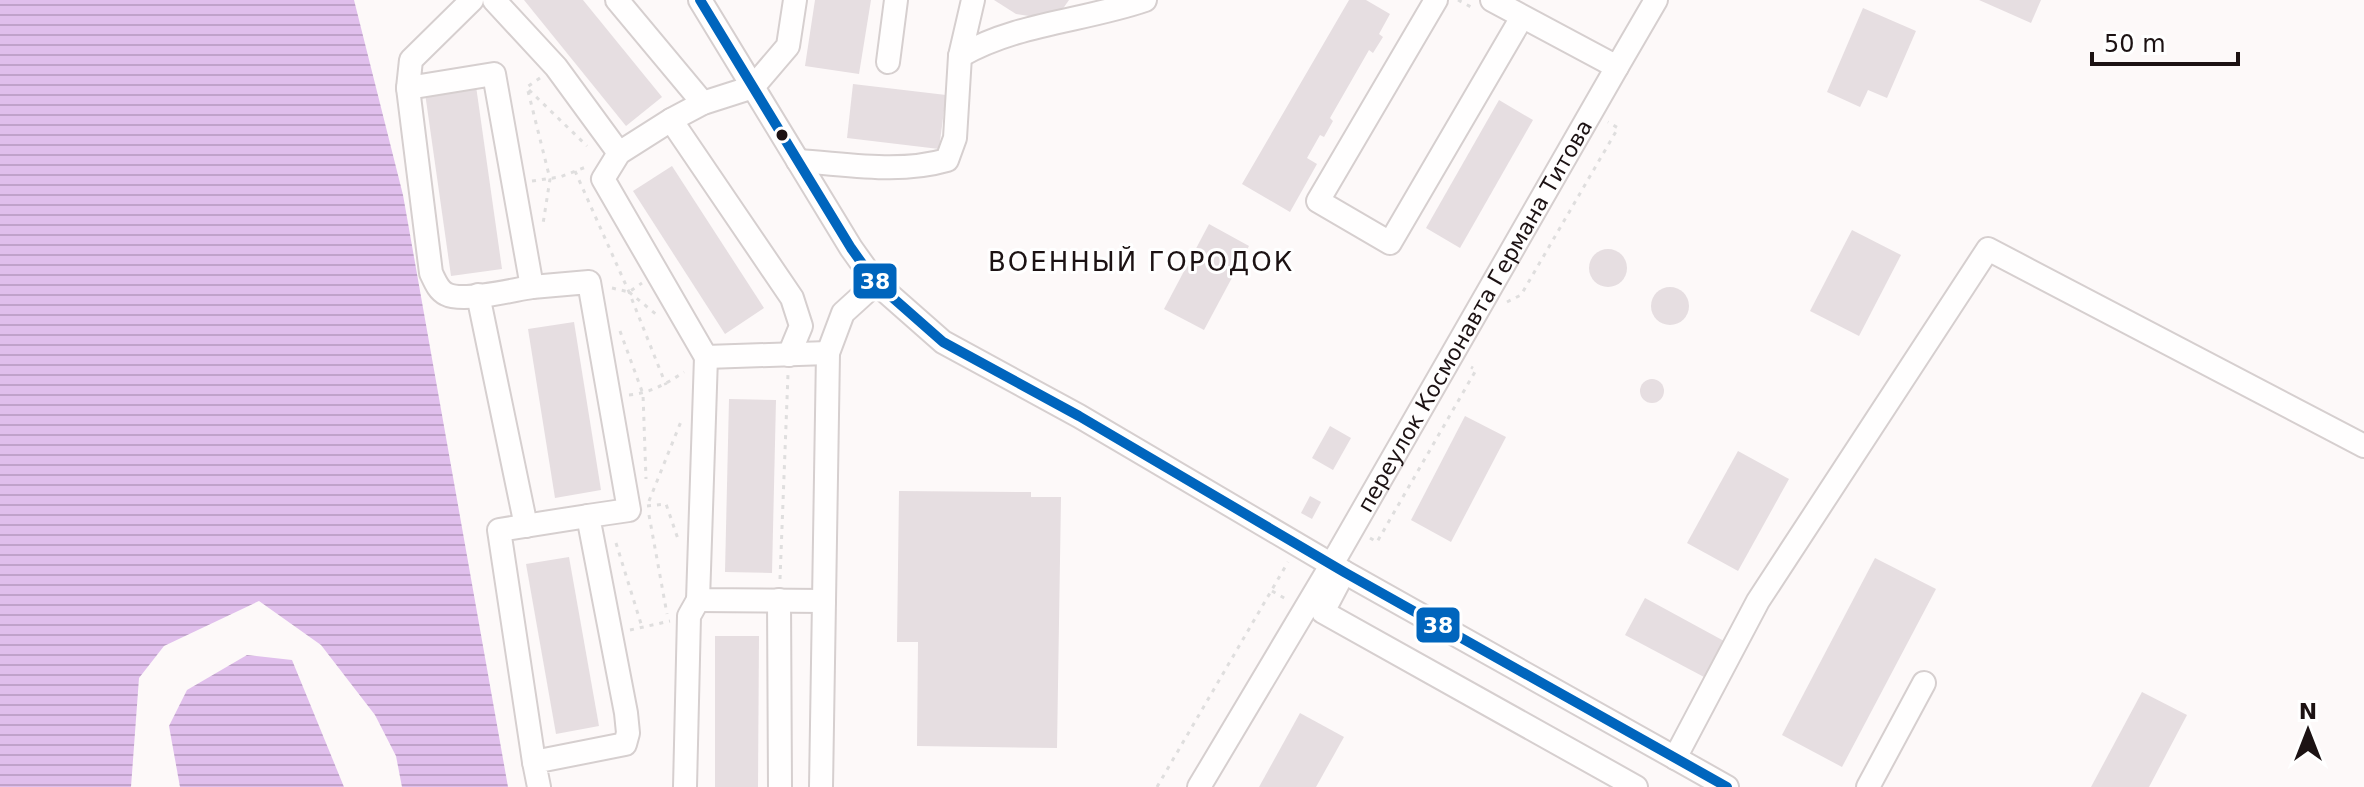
<svg xmlns="http://www.w3.org/2000/svg" width="2364" height="787" viewBox="0 0 2364 787" font-family="'DejaVu Sans',sans-serif">
  <style>
    .water { fill: url(#water-rules) }
    .building { fill: #e6dee1 }
    .lines { fill: none; stroke-linecap: round; stroke-linejoin: round }
    .minor-casing { stroke: #d6cfcf; stroke-width: 26 }
    .path { stroke: #dfdede; stroke-width: 3; stroke-dasharray: 4 6; stroke-linecap: butt }
    .minor { stroke: #fffefe; stroke-width: 22 }
    .bus-1-casing { stroke: #fff; stroke-width: 16 }
    .bus-1 { stroke: #0065bd; stroke-width: 10 }
    .bus-dot { fill: #1c1213; stroke: #fff; stroke-width: 3 }
    .labels { text-anchor: middle; dominant-baseline: central; stroke-width: 6; stroke-linejoin: round; paint-order: stroke }
    .street-label { font-size: 22px; fill: #1c1213; stroke: #fff }
    .quarter-label { font-size: 26px; letter-spacing: 2px; fill: #1c1213; stroke: #fff }
    .line-badge { stroke: #fff; stroke-width: 3 }
    .badge-label { font-size: 22px; text-anchor: middle; font-weight: bold; fill: #fff }
  </style>
  <defs>
    <pattern id="water-rules" width="6" height="5" patternUnits="userSpaceOnUse" patternTransform="scale(2)"><rect width="6" height="5" fill="#e0bfec"/><path d="M0 2.5h6" fill="none" stroke="#c0a3ca"/></pattern>
  </defs>
  <rect width="100%" height="100%" fill="#fdf9f9"/>
  <!-- water -->
  <g class="water">
    <polygon points="0,0 354,0 403,195 508,787 402,787 396,756 375,715 321,645 259,601 164,646 139,678 131,787 0,787"/>
    <polygon points="247,655 292,660 344,787 180,787 169,726 187,690"/>
  </g>
  <!-- building -->
  <g class="building">
    <polygon points="524,0 583,0 662,97 626,126"/>
    <polygon points="815,0 871,0 859,74 805,66"/>
    <polygon points="994,0 1069,0 1062,10 1047,15 1029,16 1016,14"/>
    <polygon points="1349,0 1366,0 1390,14 1379,34 1383,37 1373,53 1369,50 1330,118 1333,121 1324,137 1320,135 1307,158 1317,164 1290,212 1242,184"/>
    <polygon points="1979,0 2041,0 2031,23"/>
    <polygon points="1863,8 1916,31 1887,98 1868,90 1860,107 1827,92"/>
    <polygon points="853,84 946,95 939,149 847,138"/>
    <polygon points="476,86 502,269 451,276 425,93"/>
    <polygon points="1499,100 1533,120 1460,248 1426,228"/>
    <polygon points="672,166 764,308 725,334 633,191"/>
    <polygon points="1209,224 1249,246 1204,330 1164,309"/>
    <polygon points="1852,230 1901,255 1859,336 1810,311"/>
    <circle cx="1608" cy="268" r="19"/>
    <circle cx="1670" cy="306" r="19"/>
    <polygon points="574,322 601,490 555,498 528,329"/>
    <circle cx="1652" cy="391" r="12"/>
    <polygon points="729,399 776,400 772,573 725,572"/>
    <polygon points="1465,416 1506,437 1451,542 1411,520"/>
    <polygon points="1330,426 1351,438 1333,470 1312,458"/>
    <polygon points="1738,451 1789,479 1738,571 1687,543"/>
    <polygon points="899,491 1031,492 1031,497 1061,497 1057,748 917,746 918,642 897,642"/>
    <polygon points="1310,496 1321,502 1312,519 1301,513"/>
    <polygon points="569,557 599,726 556,734 526,564"/>
    <polygon points="1875,558 1936,589 1842,767 1782,735"/>
    <polygon points="1645,598 1724,641 1704,677 1625,635"/>
    <polygon points="715,636 759,636 758,787 715,787"/>
    <polygon points="2142,692 2187,715 2149,787 2091,787"/>
    <polygon points="1300,713 1344,737 1316,787 1259,787"/>
  </g>
  <g class="lines">
    <defs>
      <g id="minor">
        <polyline points="472,0 411,60 408,88 494,74 532,287 589,282 629,510 588,516 626,713 628,733 625,744 534,762 539,787"/>
        <polyline points="494,0 556,67 619,153"/>
        <polyline points="617,0 703,103"/>
        <polyline points="700,0 851,248 876,283 943,342 1079,416 1344,572 1727,787"/>
        <polyline points="795,0 788,46 753,87 703,103 671,120 619,153 603,179 706,357 828,353"/>
        <path d="M973 0 960 56C1017 23 1084 21 1145 0"/>
        <polyline points="1436,0 1318,201 1390,243 1522,17"/>
        <polyline points="1492,0 1617,67 1656,0"/>
        <polyline points="888,62 896,0"/>
        <path d="M408 88 431 273C435 281 438 290 446 294 463 303 512 290 532 287"/>
        <polyline points="671,120 792,298 801,326 789,355"/>
        <path d="M798 161C847 164 899 174 947 160L955 138 960 56"/>
        <polyline points="478,295 526,526"/>
        <polyline points="706,357 698,600 824,601"/>
        <polyline points="1344,572 1323,612 1636,787"/>
        <polyline points="779,600 780,787"/>
        <polyline points="1675,758 1758,601 1988,249 2364,446"/>
        <polyline points="534,762 499,530 588,516"/>
        <polyline points="685,787 689,616 698,600"/>
        <polyline points="821,787 828,353 843,313 876,283"/>
        <path id="s1" d="M1199 787 1332 564 1617 67"/>
        <polyline points="1868,787 1924,683"/>
      </g>
    </defs>
    <!-- minor casing -->
    <use href="#minor" class="minor-casing"/>
    <!-- path -->
    <g class="path">
      <polyline points="1458,0 1473,8"/>
      <polyline points="540,78 527,87 550,179 543,224"/>
      <polyline points="529,90 587,146"/>
      <polyline points="575,171 629,292 666,385"/>
      <polyline points="532,181 560,177 586,167"/>
      <polyline points="612,288 629,292 642,283"/>
      <polyline points="629,292 657,315"/>
      <polyline points="1507,302 1521,295 1618,128 1608,122"/>
      <polyline points="620,331 643,394 646,479"/>
      <path d="M629 395C650 393 666 384 684 372"/>
      <polyline points="649,501 682,419"/>
      <polyline points="647,506 666,504 678,539"/>
      <polyline points="649,515 667,614"/>
      <polyline points="1370,538 1377,542 1476,370 1471,367"/>
      <polyline points="616,543 642,627"/>
      <polyline points="780,579 788,374"/>
      <polyline points="1272,591 1286,599"/>
      <polyline points="630,630 670,621"/>
      <polyline points="1157,787 1288,562"/>
    </g>
    <!-- minor -->
    <use href="#minor" class="minor"/>
    <defs>
      <polyline id="bus-1" points="700,0 851,248 876,283 943,342 1079,416 1344,572 1727,787"/>
    </defs>
    <!-- bus-1 casing -->
    <use href="#bus-1" class="bus-1-casing"/>
    <!-- bus-1 -->
    <use href="#bus-1" class="bus-1"/>
  </g>
  <!-- markers -->
  <circle class="bus-dot" cx="782" cy="135" r="7"/>
  <g class="labels">
    <!-- street labels -->
    <g class="street-label">
      <text stroke="none"><textPath href="#s1" startOffset="546">переулок Космонавта Германа Титова</textPath></text>
    </g>
    <!-- quarter labels -->
    <g class="quarter-label">
      <text x="1141" y="262">ВОЕННЫЙ ГОРОДОК</text>
    </g>
  </g>
  <g class="line-badge">
    <rect x="852" y="262" width="46" height="38" rx="8" fill="#0065bd"/>
    <rect x="1415" y="606" width="46" height="38" rx="8" fill="#0065bd"/>
  </g>
  <g class="badge-label">
    <text x="875" y="289">38</text>
    <text x="1438" y="633">38</text>
  </g>
  <!-- north arrow -->
  <g transform="translate(2308 731)" stroke="#ffffff" stroke-width="6" paint-order="stroke">
  <path d="M0-6L14 30L0 20L-14 30Z" fill="#1c1213"/>
  <text y="-12" font-size="22" font-weight="bold" text-anchor="middle" fill="#1c1213">N</text>
  </g>
  <!-- scale -->
  <path d="M2092 52v12h146v-12" fill="none" stroke="#1c1213" stroke-width="4"/>
  <text x="2104" y="52" font-size="24" fill="#1c1213" stroke="#ffffff" stroke-width="6" paint-order="stroke">50 m</text>
</svg>
